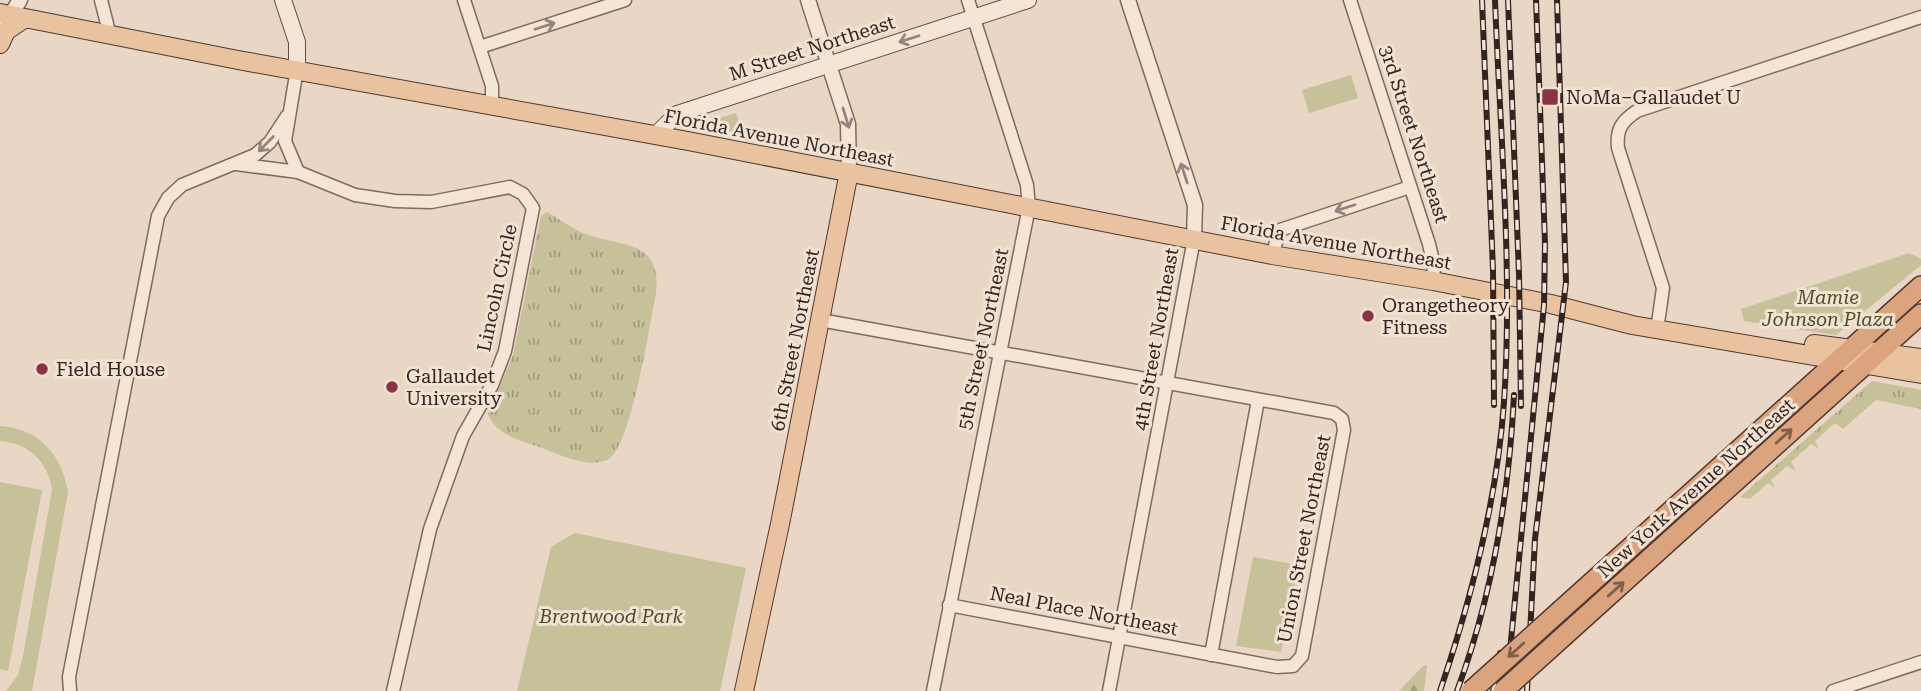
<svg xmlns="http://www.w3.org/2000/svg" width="1921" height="691" viewBox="0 0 1921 691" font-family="'Roboto Serif',serif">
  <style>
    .grass { fill: url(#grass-tufts) }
    .forest { fill: url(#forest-firs) }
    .park { fill: #c6c199 }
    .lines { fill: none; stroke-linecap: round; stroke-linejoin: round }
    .minor-casing { stroke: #82685d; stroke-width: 15 }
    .tertiary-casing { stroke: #82685d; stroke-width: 17 }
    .secondary-casing { stroke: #644a40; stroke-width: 18 }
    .primary-casing { stroke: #503830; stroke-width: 20 }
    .trunk-casing { stroke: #503830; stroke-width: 22 }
    .minor { stroke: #f5e5d7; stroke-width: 12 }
    .tertiary { stroke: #f5e5d7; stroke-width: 14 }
    .secondary { stroke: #f5e5d7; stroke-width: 16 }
    .primary { stroke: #e9c2a0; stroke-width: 18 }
    .trunk { stroke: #dca47e; stroke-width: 19 }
    .rail-casing { stroke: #33241f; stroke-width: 6 }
    .rail { stroke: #f1e2d3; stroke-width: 3.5; stroke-dasharray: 10; stroke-linecap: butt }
    .trunk-bridge-casing { stroke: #503830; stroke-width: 22; stroke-linecap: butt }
    .trunk-bridge { stroke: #dca47e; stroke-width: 19 }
    .oneway { stroke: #94847b }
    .oneway2 { stroke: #7f5e4a }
    .poi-dot { fill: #8b3347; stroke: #f1e2d3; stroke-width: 2.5 }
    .labels { text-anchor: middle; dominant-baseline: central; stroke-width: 6; stroke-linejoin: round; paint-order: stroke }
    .street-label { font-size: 19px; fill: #33241f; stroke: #f1e2d3 }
    .poi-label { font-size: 19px; fill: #33241f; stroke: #f1e2d3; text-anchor: start }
    .park-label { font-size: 19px; font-style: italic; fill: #4c4e28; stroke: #f1e2d3 }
  </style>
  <defs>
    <pattern id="grass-tufts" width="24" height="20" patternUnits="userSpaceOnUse" patternTransform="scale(1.75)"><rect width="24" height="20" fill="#c6c199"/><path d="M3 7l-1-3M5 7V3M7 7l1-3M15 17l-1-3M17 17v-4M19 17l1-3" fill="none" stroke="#a19d7c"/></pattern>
    <pattern id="forest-firs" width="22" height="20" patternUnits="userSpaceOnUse" patternTransform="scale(1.75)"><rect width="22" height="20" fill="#c6c199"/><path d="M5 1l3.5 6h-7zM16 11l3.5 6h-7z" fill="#a19d7c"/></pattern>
  </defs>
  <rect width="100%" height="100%" fill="#e9d6c4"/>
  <!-- grass -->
  <g class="grass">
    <path d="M547 212C560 219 572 229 586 234 620 247 662 239 656 293 650 322 631 450 607 460 587 468 563 456 545 449 523 441 497 437 488 414L513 355 541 216Z"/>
    <polygon points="1872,381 1921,390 1921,409 1876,400 1843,429 1835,423 1815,441 1819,449 1811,444 1791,462 1796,471 1787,466 1771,480 1775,488 1768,483 1750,499 1740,497"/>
  </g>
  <!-- forest -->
  <polygon class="forest" points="1427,665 1424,691 1399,691 1423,666"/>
  <!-- park -->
  <g class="park">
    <polygon points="1351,75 1358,98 1309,113 1302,90"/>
    <polygon points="736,113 743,135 699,124"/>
    <polygon points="1909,253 1921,259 1921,265 1836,335 1744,321 1741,309"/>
    <path d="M0 426C39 428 62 455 68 492L32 691H6L18 675 23 656 52 490C48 462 29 443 0 441Z"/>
    <polygon points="0,482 42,490 8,671 0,669"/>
    <polygon points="575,533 746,568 720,691 517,691 551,547"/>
    <polygon points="1253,557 1299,565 1281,652 1236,646"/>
  </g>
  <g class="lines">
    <defs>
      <g id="minor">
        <polyline points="101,0 110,36"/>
        <polyline points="464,0 492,86 492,104"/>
        <polyline points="1350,0 1429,244 1434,265 1433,281"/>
        <polyline points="480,47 625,0"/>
        <polyline points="297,69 285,141 298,172"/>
        <polyline points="236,164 298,172 355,195 395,201 431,202 510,187 523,194 533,208 505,351 492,385 463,436 430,529 393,691"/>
        <polyline points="1272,255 1280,230 1410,187"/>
        <polyline points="820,320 1334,413 1342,419 1344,430 1302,656 1293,666 1277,667 949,605"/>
        <path d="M1657 330 1663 288 1618 148C1616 129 1622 121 1637 111L1921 17"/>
        <polyline points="1211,655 1258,400"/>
        <polyline points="70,691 69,677 158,216 168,198 182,185 255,155 270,142 287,116"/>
        <polyline points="933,691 1029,207 1027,185 968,0"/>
        <polyline points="1109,691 1194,239"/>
        <polyline points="1833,691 1921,662"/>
      </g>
      <g id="tertiary">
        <polyline points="808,0 848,124 849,172"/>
        <polyline points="1128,0 1195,205 1194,239"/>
        <polyline points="6,22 20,0"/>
      </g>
      <g id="secondary">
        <polyline points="283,0 297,42 297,69"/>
        <polyline points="656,135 677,114 1028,0"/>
      </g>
      <g id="primary">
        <polyline points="0,13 238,60 688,141 1272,255 1433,281 1551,304 1632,325 1921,374"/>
        <polyline points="0,44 6,31 24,19"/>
        <polyline points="1814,344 1921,358"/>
        <polyline points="744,691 780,524 849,172"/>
      </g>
      <g id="trunk">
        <polyline points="1561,610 1921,286"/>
        <polyline points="1565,635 1921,314"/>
      </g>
    </defs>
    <!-- minor casing -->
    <use href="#minor" class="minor-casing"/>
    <!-- tertiary casing -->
    <use href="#tertiary" class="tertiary-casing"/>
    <!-- secondary casing -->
    <use href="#secondary" class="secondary-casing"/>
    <!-- primary casing -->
    <use href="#primary" class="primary-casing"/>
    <!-- trunk casing -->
    <use href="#trunk" class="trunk-casing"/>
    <!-- minor -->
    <use href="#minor" class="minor"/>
    <!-- tertiary -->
    <use href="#tertiary" class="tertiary"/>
    <!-- secondary -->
    <use href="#secondary" class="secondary"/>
    <!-- primary -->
    <use href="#primary" class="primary"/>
    <!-- trunk -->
    <use href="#trunk" class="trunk"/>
    <defs>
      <g id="rail">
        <polyline points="1482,0 1493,270 1494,405"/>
        <polyline points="1508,0 1519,274 1521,406"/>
        <path d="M1440 691C1472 597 1497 501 1504 402 1513 269 1500 133 1495 0"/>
        <path d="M1457 691C1492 597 1509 495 1514 395"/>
        <polyline points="1493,691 1500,653"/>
        <polyline points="1506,691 1544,305 1545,243 1536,0"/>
        <polyline points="1527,691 1535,539 1566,282 1557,0"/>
      </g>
    </defs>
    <!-- rail casing -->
    <use href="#rail" class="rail-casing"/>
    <!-- rail -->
    <use href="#rail" class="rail"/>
    <defs>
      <g id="trunk-bridge">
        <polyline points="1471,691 1561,610"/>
        <polyline points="1503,691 1565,635"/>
      </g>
    </defs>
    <!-- trunk-bridge casing -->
    <use href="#trunk-bridge" class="trunk-bridge-casing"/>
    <!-- trunk-bridge -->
    <use href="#trunk-bridge" class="trunk-bridge"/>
  </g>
  <!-- one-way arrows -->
  <defs><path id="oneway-shaft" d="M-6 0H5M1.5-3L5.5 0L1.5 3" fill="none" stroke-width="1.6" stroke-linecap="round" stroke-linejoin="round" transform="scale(1.75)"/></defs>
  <g class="oneway">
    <use href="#oneway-shaft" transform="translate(545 26) rotate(-18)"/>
    <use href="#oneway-shaft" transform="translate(909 39) rotate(162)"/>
    <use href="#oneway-shaft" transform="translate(846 118) rotate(73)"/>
    <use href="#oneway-shaft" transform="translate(266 144) rotate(134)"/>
    <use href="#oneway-shaft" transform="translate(1184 173) rotate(-108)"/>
    <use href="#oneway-shaft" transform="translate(1345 208) rotate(162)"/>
  </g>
  <g class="oneway2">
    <use href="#oneway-shaft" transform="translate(1784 436) rotate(-42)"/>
    <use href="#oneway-shaft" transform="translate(1616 589) rotate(-42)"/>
    <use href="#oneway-shaft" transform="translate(1516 650) rotate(138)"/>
  </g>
  <!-- markers -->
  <g class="poi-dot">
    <rect x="1541" y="88" width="18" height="18" rx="3.5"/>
    <circle cx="1368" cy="316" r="7"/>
    <circle cx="42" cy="369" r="7"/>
    <circle cx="392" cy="387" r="7"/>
  </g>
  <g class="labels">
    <!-- street labels -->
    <g class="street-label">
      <text transform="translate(812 48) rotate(-18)">M Street Northeast</text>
      <text transform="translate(1414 134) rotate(72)">3rd Street Northeast</text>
      <text transform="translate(779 138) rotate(11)">Florida Avenue Northeast</text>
      <text transform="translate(1336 243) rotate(10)">Florida Avenue Northeast</text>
      <text transform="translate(497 288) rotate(-78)">Lincoln Circle</text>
      <text transform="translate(983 339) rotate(-78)">5th Street Northeast</text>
      <text transform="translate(1156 339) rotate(-80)">4th Street Northeast</text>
      <text transform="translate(795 340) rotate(-79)">6th Street Northeast</text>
      <text transform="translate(1696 488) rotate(-42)">New York Avenue Northeast</text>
      <text transform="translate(1304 539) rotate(-79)">Union Street Northeast</text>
      <text transform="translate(1084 611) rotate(11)">Neal Place Northeast</text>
    </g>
    <!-- poi labels -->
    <g class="poi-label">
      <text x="1566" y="97">NoMa–Gallaudet U</text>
      <text x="1382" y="305">Orangetheory<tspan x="1382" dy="22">Fitness</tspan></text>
      <text x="56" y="369">Field House</text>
      <text x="406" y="376">Gallaudet<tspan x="406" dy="22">University</tspan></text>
    </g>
    <!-- park labels -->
    <g class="park-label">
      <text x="1828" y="297">Mamie<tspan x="1828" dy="22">Johnson Plaza</tspan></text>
      <text x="611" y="616">Brentwood Park</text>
    </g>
  </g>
</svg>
